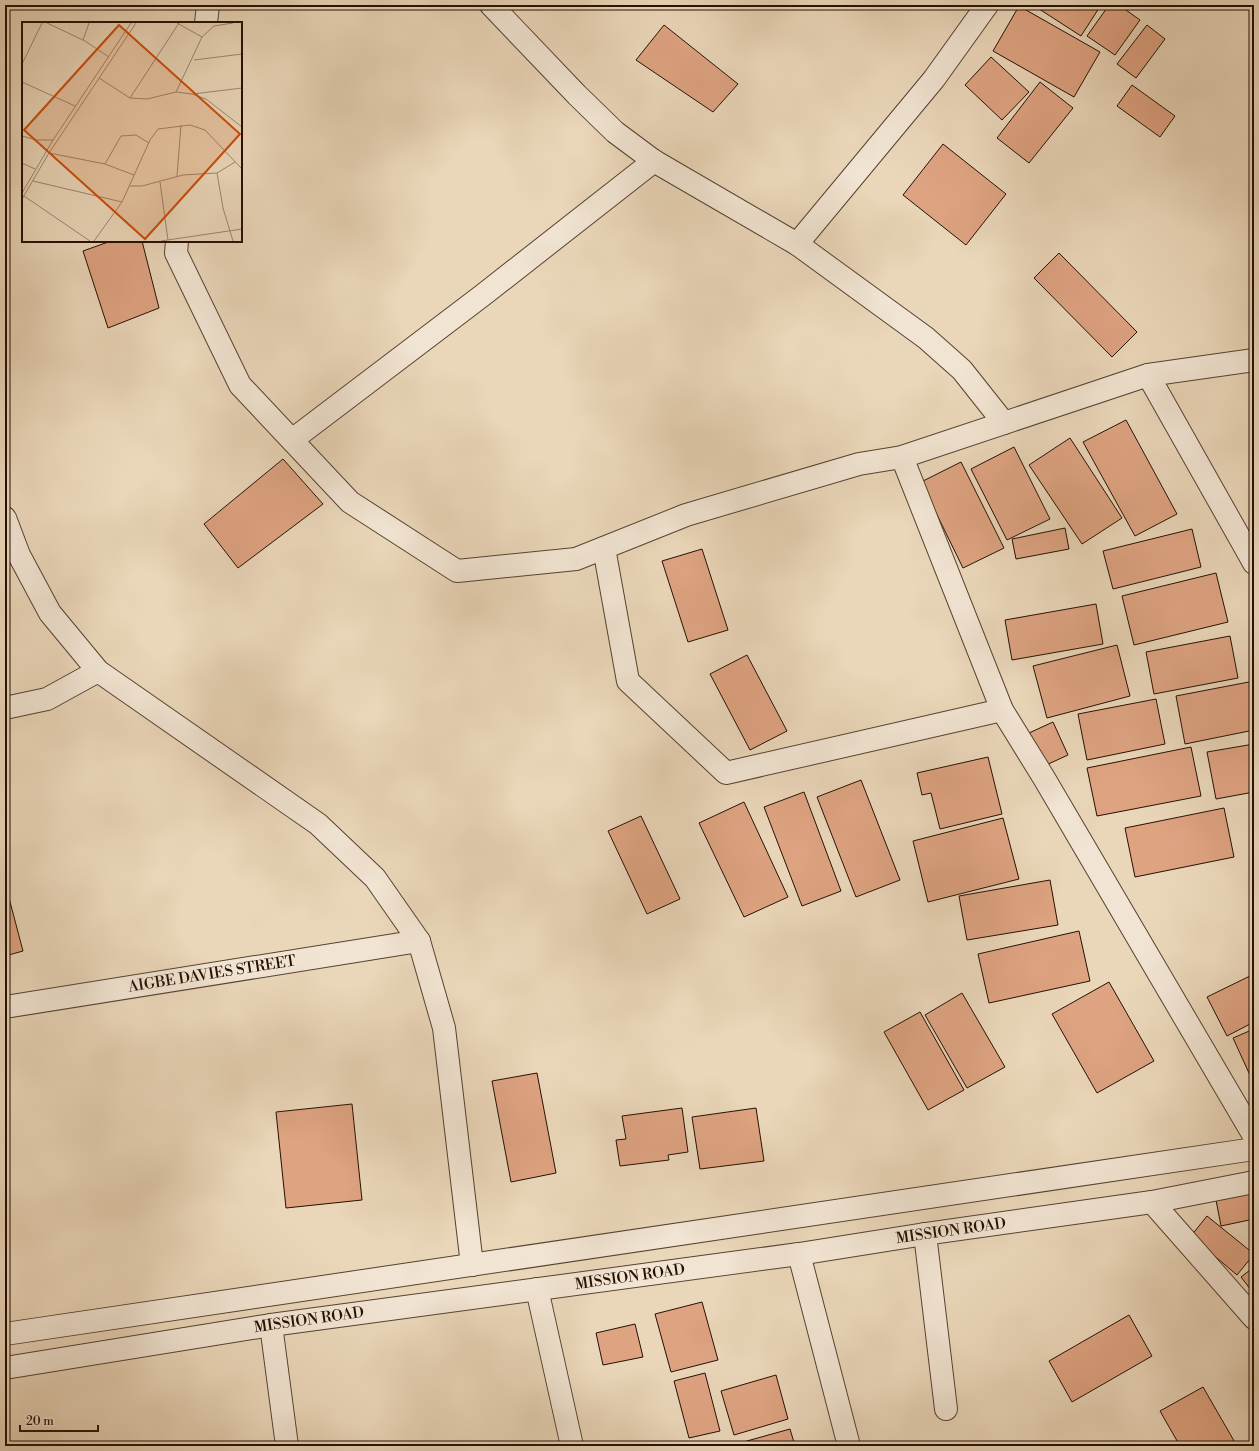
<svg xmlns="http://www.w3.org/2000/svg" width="1259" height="1451" viewBox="0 0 1259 1451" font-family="'Libre Bodoni',serif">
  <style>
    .building { fill: #dea381; stroke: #251003 }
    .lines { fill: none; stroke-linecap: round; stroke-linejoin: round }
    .minor-casing { stroke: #564230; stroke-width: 24 }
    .minor { stroke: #f1e4d2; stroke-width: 22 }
    .labels { text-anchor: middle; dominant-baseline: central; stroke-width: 4; stroke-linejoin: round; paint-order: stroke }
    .street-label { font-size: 15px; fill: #251003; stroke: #f1e4d2 }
    .inset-road { fill: none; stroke: #9b8770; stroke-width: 1 }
    .view { fill: #cb4e0b; fill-opacity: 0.15; stroke: #cb4e0b; stroke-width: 2 }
    .inset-edge { fill: none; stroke: #251003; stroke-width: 2 }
  </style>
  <rect width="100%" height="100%" fill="#ead6b9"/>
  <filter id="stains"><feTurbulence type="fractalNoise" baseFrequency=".005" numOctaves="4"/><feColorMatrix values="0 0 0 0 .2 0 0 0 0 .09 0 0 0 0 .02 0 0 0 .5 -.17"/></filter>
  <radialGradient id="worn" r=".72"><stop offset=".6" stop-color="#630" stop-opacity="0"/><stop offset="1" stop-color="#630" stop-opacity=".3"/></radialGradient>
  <!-- building -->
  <g class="building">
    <polygon points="1033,5 1101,5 1081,36"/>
    <polygon points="1109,5 1119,5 1140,20 1115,55 1087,36"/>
    <polygon points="1019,6 1100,52 1074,97 993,51"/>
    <polygon points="664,25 738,84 713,112 636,60"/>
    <polygon points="1147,25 1165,39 1136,78 1117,64"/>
    <polygon points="991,57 1029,92 1002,120 965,85"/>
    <polygon points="1040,82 1073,108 1029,163 997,138"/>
    <polygon points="1132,85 1175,116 1160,137 1117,106"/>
    <polygon points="943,144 1006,194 966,245 903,195"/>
    <polygon points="111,241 142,241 159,308 108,328 83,251"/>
    <polygon points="1059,253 1137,332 1112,357 1034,278"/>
    <polygon points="1126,420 1177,514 1135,536 1083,442"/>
    <polygon points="1070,438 1122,518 1082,544 1029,465"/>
    <polygon points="1014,447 1050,519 1007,540 971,469"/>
    <polygon points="283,459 323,504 238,568 204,524"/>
    <polygon points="961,462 1004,548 963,568 921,482"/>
    <polygon points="1065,528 1069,549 1016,559 1012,539"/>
    <polygon points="1192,529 1201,567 1113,589 1103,551"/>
    <polygon points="702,549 728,630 688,642 662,561"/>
    <polygon points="1216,573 1228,622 1134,645 1122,596"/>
    <polygon points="1096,604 1103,644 1012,660 1005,620"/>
    <polygon points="1230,636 1238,678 1154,694 1146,652"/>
    <polygon points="1117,645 1130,696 1047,718 1033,666"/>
    <polygon points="747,655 787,731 750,750 710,674"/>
    <polygon points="1254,681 1254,730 1185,744 1176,696"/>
    <polygon points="1156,699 1165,744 1087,760 1078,714"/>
    <polygon points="1053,722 1068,755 1044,766 1029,733"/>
    <polygon points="1254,744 1254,792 1216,799 1207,752"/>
    <polygon points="1191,747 1201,796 1097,816 1087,768"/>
    <polygon points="988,757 1002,814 940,829 931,793 922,795 917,773"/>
    <polygon points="861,780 900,880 856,897 817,797"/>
    <polygon points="804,792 841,891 802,906 764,807"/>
    <polygon points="744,802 788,897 744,917 699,823"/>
    <polygon points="1224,808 1234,857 1135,877 1125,828"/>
    <polygon points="641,816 680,899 647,914 608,831"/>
    <polygon points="1003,818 1019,879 928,902 913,841"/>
    <polygon points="1050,880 1058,925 967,940 959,896"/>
    <polygon points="5,883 23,951 5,956"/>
    <polygon points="1079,931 1090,981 989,1003 978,954"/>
    <polygon points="1254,974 1254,1022 1227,1036 1207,997"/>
    <polygon points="1109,982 1154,1061 1097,1093 1052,1014"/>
    <polygon points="962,993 1005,1067 967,1088 925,1015"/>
    <polygon points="920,1012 964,1090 928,1110 884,1032"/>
    <polygon points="1254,1029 1254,1084 1233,1038"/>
    <polygon points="537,1073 556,1173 511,1182 492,1081"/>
    <polygon points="352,1104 362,1200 286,1208 276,1112"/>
    <polygon points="682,1108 688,1152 668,1155 669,1160 620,1166 616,1140 626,1139 622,1116"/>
    <polygon points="756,1108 764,1161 700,1169 692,1117"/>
    <polygon points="1254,1192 1254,1219 1221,1226 1216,1200"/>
    <polygon points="1207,1216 1254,1254 1237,1275 1191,1236"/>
    <polygon points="1254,1267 1254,1294 1241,1277"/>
    <polygon points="702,1302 718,1360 671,1372 655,1314"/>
    <polygon points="1129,1315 1152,1356 1072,1402 1049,1361"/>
    <polygon points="635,1324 643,1357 603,1365 596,1333"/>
    <polygon points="705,1373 720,1431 689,1438 674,1381"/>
    <polygon points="776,1375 788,1419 734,1435 721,1391"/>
    <polygon points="1203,1387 1237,1446 1180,1446 1160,1411"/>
    <polygon points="790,1429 795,1446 729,1446"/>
  </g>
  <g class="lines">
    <defs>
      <g id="minor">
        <polyline points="491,5 577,95 615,132 654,161 797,244 926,338 962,370 1004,423"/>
        <polyline points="206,23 208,5"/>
        <polyline points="177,241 176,253 240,385 350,502 457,571 576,559 686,515 859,464 902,457 1148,375 1254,360"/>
        <polyline points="797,244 934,79 987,5"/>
        <polyline points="1148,375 1254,563"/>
        <polyline points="292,440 483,295 654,161"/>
        <polyline points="902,457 1002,710 1044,778 1254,1136"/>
        <polyline points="5,518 19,555 50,613 98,671 318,824 375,878 419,941 444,1028 472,1265"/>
        <polyline points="604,548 628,681 726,773 1002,710"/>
        <polyline points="5,708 47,699 98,671"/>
        <polyline points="5,1007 419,941"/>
        <polyline points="1152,1202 1254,1318"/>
        <polyline points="925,1234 946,1409"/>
        <polyline points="799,1254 849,1446"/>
        <polyline points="537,1289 572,1446"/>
        <polyline points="271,1325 287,1446"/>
        <polyline points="5,1334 1254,1149"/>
        <polyline points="5,1368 271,1325 799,1254 925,1234 1152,1202 1254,1182"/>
      </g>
    </defs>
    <!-- minor casing -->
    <use href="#minor" class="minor-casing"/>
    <!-- minor -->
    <use href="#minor" class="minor"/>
  </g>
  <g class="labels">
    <!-- street labels -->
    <g class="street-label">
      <text transform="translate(212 974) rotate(-9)">AIGBE DAVIES STREET</text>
      <text transform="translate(951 1231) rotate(-8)">MISSION ROAD</text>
      <text transform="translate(630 1277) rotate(-8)">MISSION ROAD</text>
      <text transform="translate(309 1320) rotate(-8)">MISSION ROAD</text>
    </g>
  </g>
  <!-- overview -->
  <g transform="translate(22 22)">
    <rect width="220" height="220" fill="#ead6b9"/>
    <path class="inset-road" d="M25 1 63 19 87 35M155 1 180 15M61 18 67 1M172 38 220 32M0 42 20 1M77 56 108 76 125 77 154 70 170 72 184 77 220 105M0 60 53 84M154 70 180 15 192 4 211 1M171 72 220 66M108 76 157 1M0 114 14 118H31M27 131 83 142 112 153M0 141 13 147M83 142 99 114 114 113 127 121M195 151 201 186 211 219M155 154 159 103M11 159 100 180M138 160 146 218M107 164H120L161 153 195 151 213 140M0 171 31 118 109 1M2 174 68 219M0 177 27 131 114 1M72 219 100 180 128 118 136 107 168 103 183 108 220 147M139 219 220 207"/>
    <path class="view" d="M97 3 218 112 123 217 2 108Z"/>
    <rect width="220" height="220" class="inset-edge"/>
  </g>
  <!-- margin -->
  <rect width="1259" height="1451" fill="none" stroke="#ead6b9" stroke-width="20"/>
  <rect x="6" y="6" width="1247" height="1439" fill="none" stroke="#251003" stroke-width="2"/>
  <rect x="10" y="10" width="1239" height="1431" fill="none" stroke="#251003"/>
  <!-- scale -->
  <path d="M20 1425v6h78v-6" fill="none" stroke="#251003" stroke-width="2"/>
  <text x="26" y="1425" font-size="12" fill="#251003" stroke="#f1e4d2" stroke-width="3" paint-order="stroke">20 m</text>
  <rect width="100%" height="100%" filter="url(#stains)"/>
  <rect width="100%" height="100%" fill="url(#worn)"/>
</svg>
